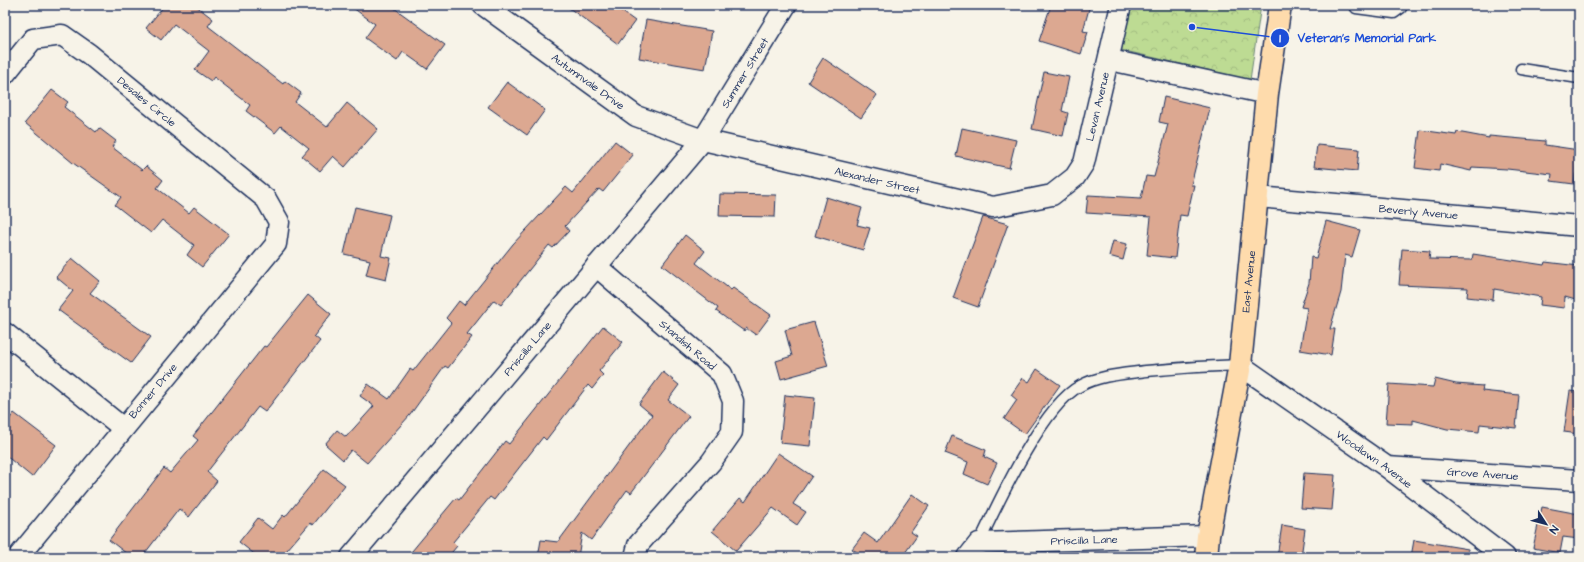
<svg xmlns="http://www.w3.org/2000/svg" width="1584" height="562" viewBox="0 0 1584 562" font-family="'Architects Daughter',sans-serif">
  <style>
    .forest { fill: url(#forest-crowns); stroke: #6c8578 }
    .building { fill: #dca891; stroke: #1b2f5e }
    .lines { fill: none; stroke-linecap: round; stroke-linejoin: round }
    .service-casing { stroke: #1b2f5e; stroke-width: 13 }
    .minor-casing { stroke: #1b2f5e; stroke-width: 23 }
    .trunk-casing { stroke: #1b2f5e; stroke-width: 25 }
    .service { stroke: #f7f3e8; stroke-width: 10 }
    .minor { stroke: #f7f3e8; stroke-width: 20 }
    .trunk { stroke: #fedbac; stroke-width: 22 }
    .labels { text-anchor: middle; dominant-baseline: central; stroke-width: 4; stroke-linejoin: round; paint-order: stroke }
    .street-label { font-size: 11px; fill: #1b2f5e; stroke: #f7f3e8 }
    .leader { fill: none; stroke: #1d4ed8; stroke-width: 1.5 }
    .callout-dot { fill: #1d4ed8; stroke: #f7f3e8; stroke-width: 1.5 }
    .mark-label { font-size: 12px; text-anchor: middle; font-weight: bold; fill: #fff }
    .callout-label { font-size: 12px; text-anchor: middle; font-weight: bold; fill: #1d4ed8; stroke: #f7f3e8; stroke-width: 4; stroke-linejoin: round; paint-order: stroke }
  </style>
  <defs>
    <pattern id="forest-crowns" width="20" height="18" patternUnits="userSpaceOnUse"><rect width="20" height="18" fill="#bddb93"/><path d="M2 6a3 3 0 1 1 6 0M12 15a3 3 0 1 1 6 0" fill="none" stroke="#a2bc81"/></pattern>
  </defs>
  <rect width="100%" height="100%" fill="#f7f3e8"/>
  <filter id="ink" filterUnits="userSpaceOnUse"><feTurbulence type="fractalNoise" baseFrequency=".025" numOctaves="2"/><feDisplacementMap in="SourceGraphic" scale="8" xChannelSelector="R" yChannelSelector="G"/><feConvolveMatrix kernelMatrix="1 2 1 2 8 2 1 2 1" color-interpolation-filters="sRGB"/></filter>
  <g filter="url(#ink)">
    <!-- forest -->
    <polygon class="forest" points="1132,5 1261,5 1250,80 1121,50"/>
    <!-- building -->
    <g class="building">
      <polygon points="165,5 195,5 213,19 208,26 283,84 285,81 301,93 295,102 327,127 347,103 378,129 345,167 333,156 320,171 302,156 309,148 281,126 275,133 246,111 250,105 214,77 211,81 195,70 209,51 174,24 161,40 146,28"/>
      <polygon points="349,5 390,5 445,45 427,69 403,52 397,61 365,38 375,24"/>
      <polygon points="565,5 613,5 635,21 618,44"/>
      <polygon points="1051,5 1090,5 1083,31 1088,32 1081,54 1039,41"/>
      <polygon points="646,20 712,31 705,69 639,58"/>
      <polygon points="823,58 877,95 861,118 808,82"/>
      <polygon points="1044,72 1069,77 1062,111 1068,113 1063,136 1032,129"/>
      <polygon points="507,82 545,110 527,135 488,107"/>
      <polygon points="52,90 68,102 64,107 96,132 99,128 116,141 112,147 142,170 146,166 163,180 157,188 189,213 194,207 229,234 202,267 187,255 194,245 162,220 151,233 115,205 121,197 73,163 25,123"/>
      <polygon points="1164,97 1210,108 1191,185 1194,185 1187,216 1180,215 1175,258 1147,255 1151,217 1086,213 1088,195 1141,198 1146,176 1154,177 1168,124 1159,122"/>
      <polygon points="962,128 1016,140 1009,168 956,156"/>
      <polygon points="1420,130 1456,135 1457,132 1489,138 1489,136 1545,141 1545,145 1579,150 1574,184 1551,181 1552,174 1507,169 1472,167 1471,171 1440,164 1439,171 1415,168"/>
      <polygon points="615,141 633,155 603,192 599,189 565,226 569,231 553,248 549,245 501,305 494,300 467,334 472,337 448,368 445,366 410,415 367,463 351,450 343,460 325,444 337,430 346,437 374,406 360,396 368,384 389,399 410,369 413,371 451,323 446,318 459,301 464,305 513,244 566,187 573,193"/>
      <polygon points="1317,145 1359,149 1357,171 1314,167"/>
      <polygon points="720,194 776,195 775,217 719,216"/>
      <polygon points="826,197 862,208 857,225 870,228 863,250 815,236"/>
      <polygon points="355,207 390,215 381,256 391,258 386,280 366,275 370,260 344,254"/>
      <polygon points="983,217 1008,224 978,307 953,298"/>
      <polygon points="1326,221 1360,230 1352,257 1345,255 1341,292 1330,329 1335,329 1331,355 1300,350 1307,308 1301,307 1309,283 1311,257 1316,258"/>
      <polygon points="685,235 705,251 696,263 731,290 733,288 771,315 756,335 746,328 744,331 716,311 718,308 662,265"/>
      <polygon points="1113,241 1127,244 1123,260 1109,256"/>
      <polygon points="1402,249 1430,251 1429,259 1472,260 1473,254 1544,265 1545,262 1579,266 1579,301 1565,297 1564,308 1540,305 1541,297 1494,289 1493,300 1467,297 1468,288 1399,285"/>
      <polygon points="72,258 100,281 90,293 151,337 131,363 58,310 73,291 56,277"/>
      <polygon points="308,295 331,314 314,336 320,341 265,412 258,407 207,472 217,481 189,517 179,509 142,557 131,557 109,540 164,468 170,473 198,440 193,436 264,346 266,347"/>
      <polygon points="814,322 828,366 781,379 776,361 792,356 785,330"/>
      <polygon points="603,326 623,342 599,371 603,375 592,389 588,385 546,440 543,437 494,500 490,497 453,542 457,546 448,557 407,557 456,498 459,500 505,441 509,444"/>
      <polygon points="1037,369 1060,385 1025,434 1004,419 1017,400 1011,395 1023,378 1029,382"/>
      <polygon points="663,372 679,385 668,400 689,416 631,493 627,490 591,540 582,533 578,557 538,557 541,540 558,542 652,415 639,404"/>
      <polygon points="1435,379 1456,384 1483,386 1482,391 1519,395 1516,428 1480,424 1479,432 1447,429 1413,420 1413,424 1386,423 1389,384 1433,387"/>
      <polygon points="1570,391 1579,392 1579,434 1564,432"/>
      <polygon points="785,395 815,398 810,446 780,443"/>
      <polygon points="14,413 56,445 32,477 5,455 5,425"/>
      <polygon points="952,436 986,450 984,457 997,463 987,484 964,474 968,462 945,453"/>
      <polygon points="778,453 812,476 793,504 806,512 797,525 773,508 736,551 712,531 740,498 745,502"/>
      <polygon points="324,469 345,485 313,525 310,523 281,557 258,557 239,542 258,518 272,529 283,515 285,517"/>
      <polygon points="1304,473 1335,475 1332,510 1301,508"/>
      <polygon points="912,494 929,506 911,532 917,536 902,557 865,557 852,549 864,533 878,543"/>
      <polygon points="1542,507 1579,514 1579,539 1563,537 1560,553 1533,548"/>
      <polygon points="1282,525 1305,529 1301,557 1277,557"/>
      <polygon points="1414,540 1468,549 1468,557 1411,557"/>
    </g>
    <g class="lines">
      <defs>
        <g id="service">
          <polyline points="1354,5 1356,8 1394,13 1401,8 1402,5"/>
          <polyline points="1521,69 1579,78"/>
          <path d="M979 543C998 503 1043 405 1080 386 1100 375 1124 374 1146 371 1177 368 1208 366 1240 365"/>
        </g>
        <g id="minor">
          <path id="s1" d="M483 5 636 116 703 140 993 207 1052 195 1075 177 1084 163 1121 5"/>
          <polyline points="1110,60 1267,94"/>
          <path id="s2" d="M5 74 33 39 62 35 89 54 266 199 279 222 276 244 18 557"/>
          <path id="s3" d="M1258 197 1579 226"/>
          <path id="s4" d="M596 266 722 374 733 401 732 432 711 462 638 545 635 557"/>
          <polyline points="5,333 123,428"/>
          <path id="s5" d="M1240 365 1387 467 1505 557"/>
          <path id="s6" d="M1387 467 1579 480"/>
          <path id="s7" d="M351 557 703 140 786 5"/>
          <path id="s8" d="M968 557 979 543 1208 536"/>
        </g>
        <g id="trunk">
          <path id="s9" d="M1206 557 1208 536 1240 365 1267 94 1280 5"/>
        </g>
      </defs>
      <!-- service casing -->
      <use href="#service" class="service-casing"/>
      <!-- minor casing -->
      <use href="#minor" class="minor-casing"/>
      <!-- trunk casing -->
      <use href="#trunk" class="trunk-casing"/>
      <!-- service -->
      <use href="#service" class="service"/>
      <!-- minor -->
      <use href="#minor" class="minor"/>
      <!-- trunk -->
      <use href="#trunk" class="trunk"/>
    </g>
  </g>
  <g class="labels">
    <!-- street labels -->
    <g class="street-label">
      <text stroke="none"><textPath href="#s7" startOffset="625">Summer Street</textPath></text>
      <text stroke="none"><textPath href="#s1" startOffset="130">Autumnvale Drive</textPath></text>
      <text stroke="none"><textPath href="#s2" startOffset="182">Desales Circle</textPath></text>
      <text stroke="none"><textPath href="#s1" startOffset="722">Levan Avenue</textPath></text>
      <text stroke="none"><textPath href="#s1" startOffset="439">Alexander Street</textPath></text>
      <text stroke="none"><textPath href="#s3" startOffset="161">Beverly Avenue</textPath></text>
      <text stroke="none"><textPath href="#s9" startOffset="279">East Avenue</textPath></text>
      <text stroke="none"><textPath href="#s4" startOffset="121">Standish Road</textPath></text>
      <text stroke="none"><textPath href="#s7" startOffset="273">Priscilla Lane</textPath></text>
      <text transform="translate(153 391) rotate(-50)">Bonner Drive</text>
      <text stroke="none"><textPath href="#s5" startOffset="164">Woodlawn Avenue</textPath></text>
      <text stroke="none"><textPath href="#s6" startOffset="96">Grove Avenue</textPath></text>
      <text stroke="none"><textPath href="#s8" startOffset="123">Priscilla Lane</textPath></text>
    </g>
  </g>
  <!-- callouts -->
  <path class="leader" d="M1192 27L1280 38"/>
  <g class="callout-dot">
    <circle cx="1192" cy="27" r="4"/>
    <circle cx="1280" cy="38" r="10"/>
  </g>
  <g class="mark-label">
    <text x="1280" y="42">1</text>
  </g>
  <g class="callout-label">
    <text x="1367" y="42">Veteran's Memorial Park</text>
  </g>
  <!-- margin -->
  <rect width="1584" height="562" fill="none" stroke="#f7f3e8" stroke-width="20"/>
  <rect x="10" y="10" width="1564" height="542" fill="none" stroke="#1b2f5e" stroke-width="1.5" filter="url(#ink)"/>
  <!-- north arrow -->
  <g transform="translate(1546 524) rotate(126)" stroke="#f7f3e8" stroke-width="3" paint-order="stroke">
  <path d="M0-3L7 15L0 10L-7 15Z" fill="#1b2f5e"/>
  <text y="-6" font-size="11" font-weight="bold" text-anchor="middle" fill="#1b2f5e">N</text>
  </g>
</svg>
